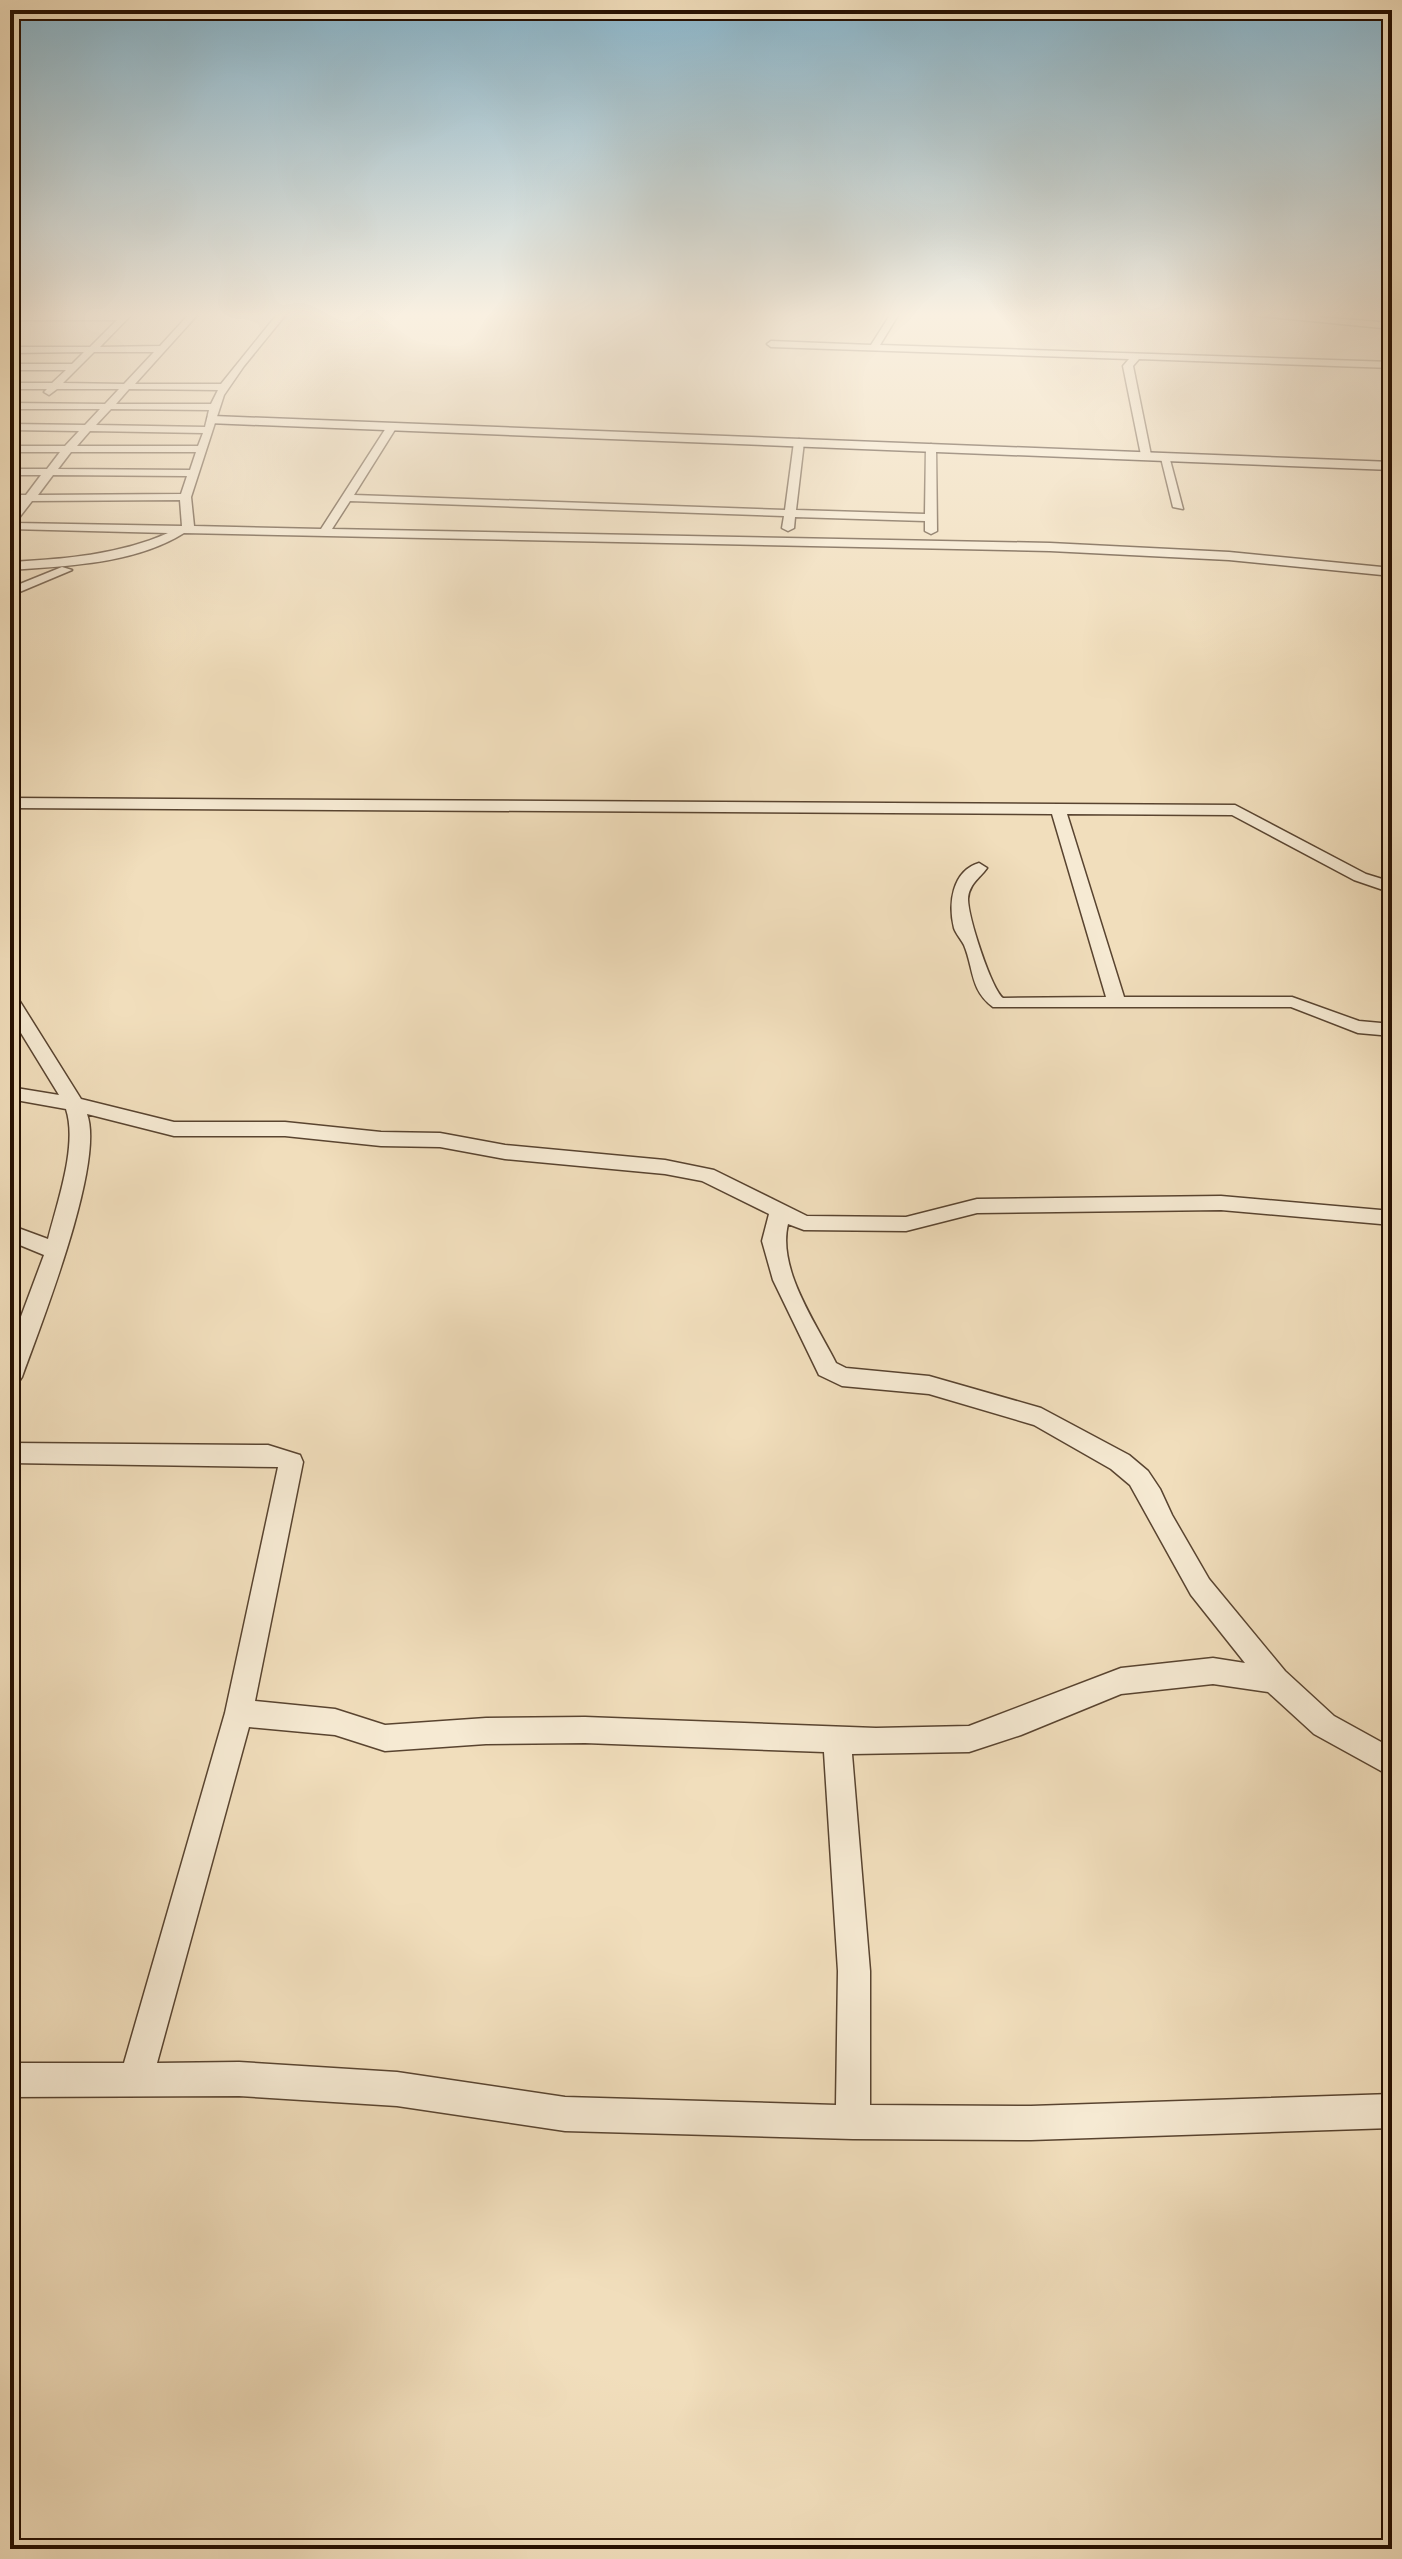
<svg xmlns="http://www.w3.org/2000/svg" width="1402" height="2559" viewBox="0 0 1402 2559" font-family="'Libre Caslon Text',serif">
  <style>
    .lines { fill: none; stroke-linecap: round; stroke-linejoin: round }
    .street-casing { stroke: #594430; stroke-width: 3 }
    .secondary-casing { stroke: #261002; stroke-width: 3 }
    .street { fill: #f6ead3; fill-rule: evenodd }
    .secondary { fill: #f6ead3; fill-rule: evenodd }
    .rail-far1 { stroke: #261002; stroke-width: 5; stroke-dasharray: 13 13; stroke-linecap: butt }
    .rail { stroke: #261002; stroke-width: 6; stroke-dasharray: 17 17; stroke-linecap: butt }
  </style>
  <rect width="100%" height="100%" fill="#f1debc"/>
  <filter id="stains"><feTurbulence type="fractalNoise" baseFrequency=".0025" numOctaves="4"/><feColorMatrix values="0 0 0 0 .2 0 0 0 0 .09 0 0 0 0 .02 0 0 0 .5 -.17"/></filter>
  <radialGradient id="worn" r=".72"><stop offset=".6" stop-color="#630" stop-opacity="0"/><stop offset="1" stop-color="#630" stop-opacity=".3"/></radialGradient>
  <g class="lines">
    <defs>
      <g id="street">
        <path d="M125 312H134L100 347 160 346 191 312H200L135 384H221L279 312H288L244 366 224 395 191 497 194 526 321 529 386 428 391 425 396 428 354 495 785 510 794 442 799 439 804 442 796 510 925 514 926 447 931 444 936 447 937 531 931 534 925 531V521L795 517 794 528 788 531 782 528 784 516 350 501 332 529 1050 543 1229 552 1392 568V576L1229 560 1050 551 184 533C135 564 66 566 10 570V562C64 559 118 555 168 533L10 529V515L21 501H10V495H26L41 475H10V469H47L60 452H10V446H65L79 431 10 430V424L85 425 100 409H10V403L105 404 119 389H57L49 395 44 392 47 389H10V383H52L66 370H10V364H72L84 352 10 353V347H90L117 320H10V314ZM94 352H154L124 384 63 383ZM129 389 218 390 211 404H116ZM111 409 209 410 205 427 96 425ZM90 431 203 433 198 446H77ZM71 452H196L190 470 58 469ZM53 475 187 476 181 494 38 495ZM180 500 182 526 15 523 32 501Z"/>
        <polygon points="892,312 900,312 880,345 1392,362 1392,368 1139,359 1133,366 1151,455 1146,458 1141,455 1123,366 1129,359 771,347 767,344 771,341 871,345"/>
        <polygon points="1042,312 1102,312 1098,315"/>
        <polygon points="1219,312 1256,312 1392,323 1392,329"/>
        <polygon points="1160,454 1169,456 1183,509 1173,507"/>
        <polygon points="62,567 72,570 10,596 10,588"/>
        <path d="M10 798 1235 805 1366 874 1392 882V893L1354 880 1232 815 1067 814 1124 997H1292L1359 1021 1392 1024V1036L1358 1033 1291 1007H993C970 990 974 969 964 945 961 939 956 934 954 928 948 904 952 871 979 863L987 868C979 879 969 884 968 899 968 917 991 988 1003 998L1106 997 1052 814 10 808Z"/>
        <path d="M10 995 19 1000 81 1099 174 1122H285L381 1132 440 1133 505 1145 665 1160 714 1170 807 1216 906 1217 977 1199 1221 1196 1392 1211V1225L1221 1210 977 1213 906 1231 804 1230 788 1224C777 1269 816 1323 836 1363L846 1368 929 1376 1041 1408 1129 1455 1148 1471 1160 1489 1172 1515 1209 1579 1285 1671 1334 1716 1392 1748V1777L1314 1734 1268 1692 1213 1684 1121 1694 1021 1735 969 1752 852 1754 870 1971V2105L1031 2106 1392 2094V2128L1031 2140 853 2139 565 2131 397 2106 239 2096 10 2097V2063H124L225 1713 278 1467 10 1463V1443L268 1445 300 1455 303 1462 255 1701 335 1709 385 1725 486 1718 585 1717 876 1728 969 1726 1121 1668 1213 1658 1245 1663 1191 1595 1130 1485 1111 1469 1034 1425 929 1394 842 1386 819 1375 773 1280 762 1241 769 1214 702 1181 665 1174 505 1159 440 1147 381 1146 285 1136H174L87 1114C105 1163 41 1324 22 1377L18 1383 10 1386V1346L44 1255 10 1241V1225L48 1239C57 1203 78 1145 66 1109L10 1099V1087L59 1095 10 1015ZM249 1727 335 1735 385 1751 486 1744 585 1743 824 1752 838 1971 836 2105 565 2097 397 2072 239 2062 157 2063Z"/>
      </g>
      <polygon id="secondary" points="213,416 1392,462 1392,470 208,423 208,417"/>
    </defs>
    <!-- street casing -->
    <use href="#street" class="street-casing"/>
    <!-- secondary casing -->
    <use href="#secondary" class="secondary-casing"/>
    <!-- street -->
    <use href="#street" class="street"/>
    <!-- secondary -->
    <use href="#secondary" class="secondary"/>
    <!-- rail-far1 -->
    <polyline class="rail-far1" points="1384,1411 1385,1240 1392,1108"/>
    <!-- rail -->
    <polyline class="rail" points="1384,1409 1392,1637"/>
  </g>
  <!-- sky -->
  <linearGradient id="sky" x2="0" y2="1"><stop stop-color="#89b8d0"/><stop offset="0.47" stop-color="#f9f0e1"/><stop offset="1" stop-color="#f9f0e1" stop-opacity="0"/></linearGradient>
  <rect width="1402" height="670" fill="url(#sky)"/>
  <!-- margin -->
  <rect width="1402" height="2559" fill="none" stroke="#f1debc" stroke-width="40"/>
  <rect x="12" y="12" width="1378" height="2535" fill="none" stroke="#261002" stroke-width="4"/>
  <rect x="20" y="20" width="1362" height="2519" fill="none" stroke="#261002" stroke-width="2"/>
  <rect width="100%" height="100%" filter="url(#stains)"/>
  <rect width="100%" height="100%" fill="url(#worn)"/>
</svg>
